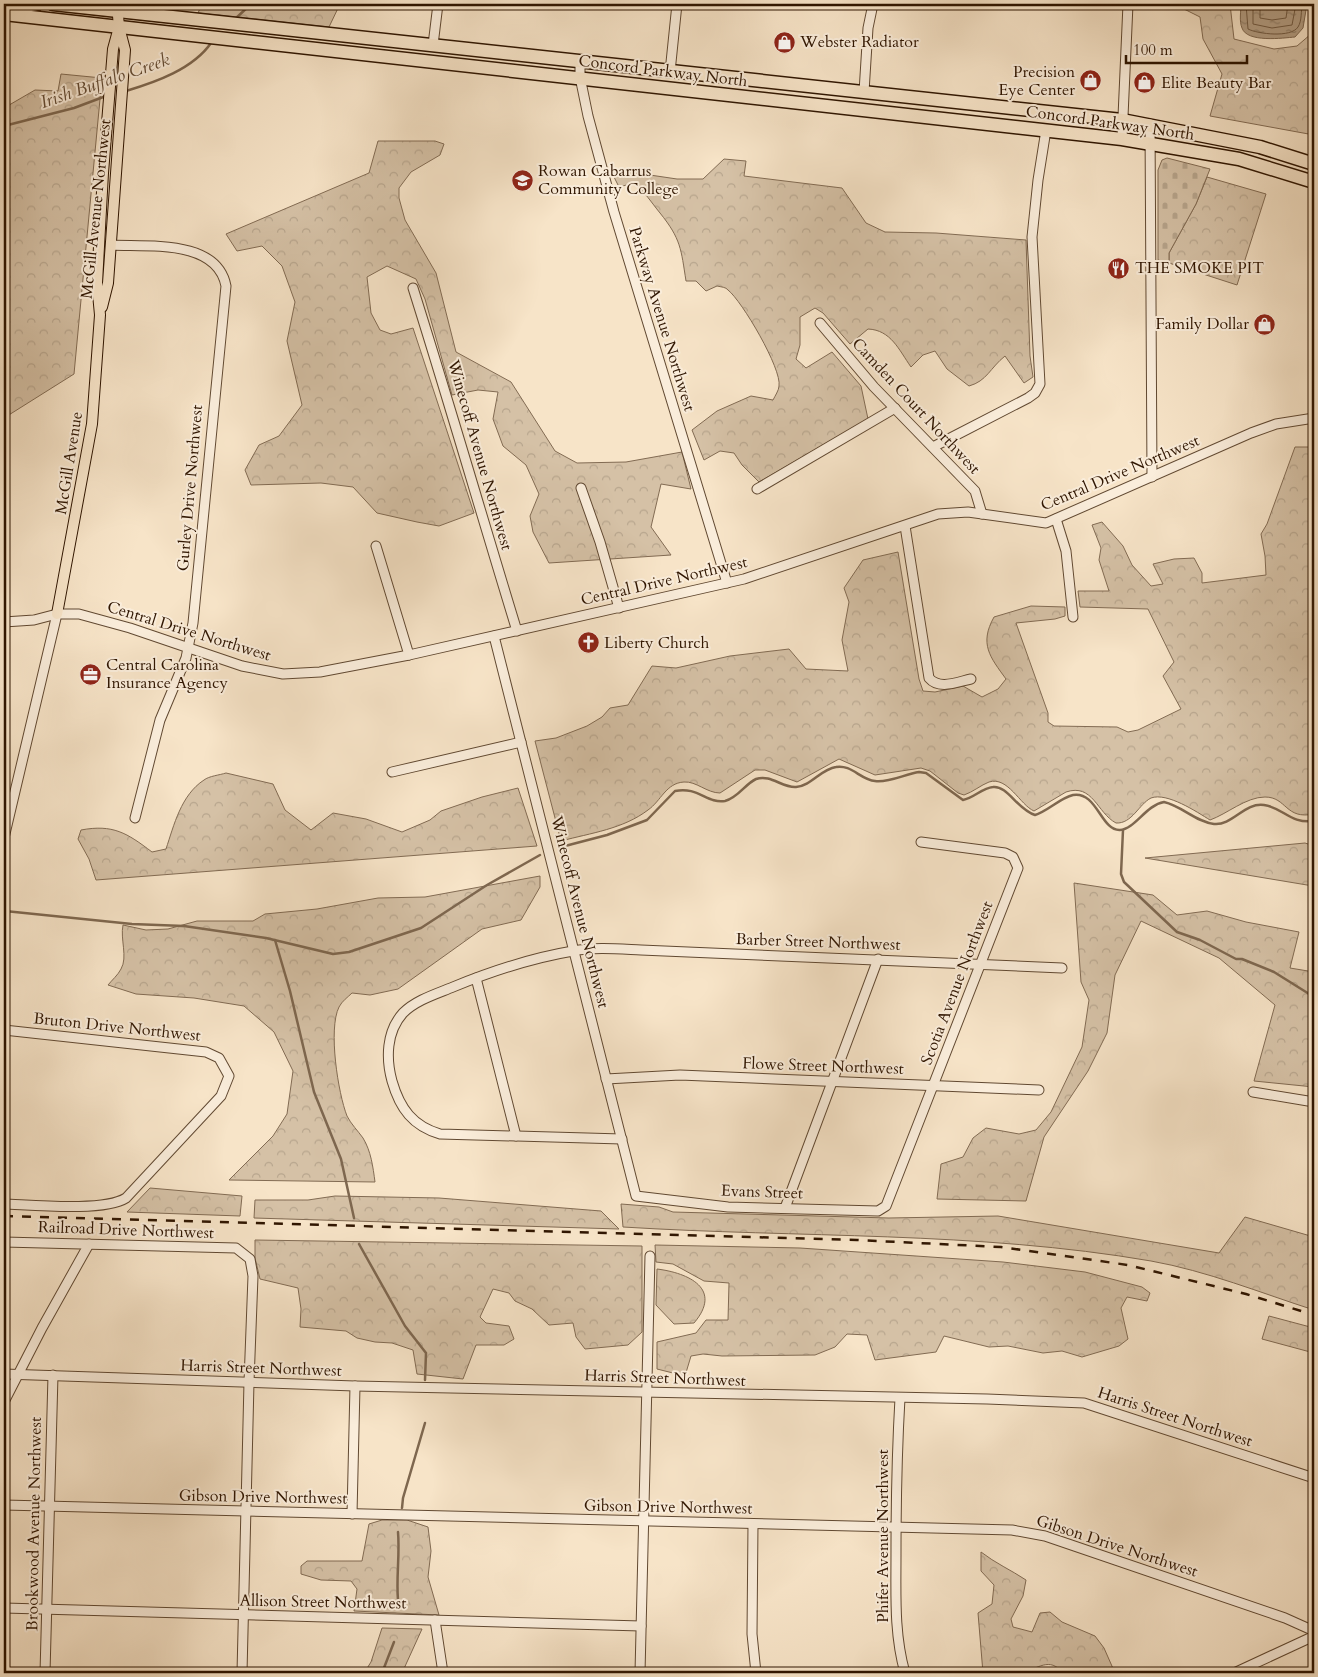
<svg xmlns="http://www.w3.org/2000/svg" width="1318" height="1677" viewBox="0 0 1318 1677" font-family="Cardo,serif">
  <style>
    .forest { fill: url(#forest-crowns); stroke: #826b53 }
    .cemetery { fill: url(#cemetery-stones); stroke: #826b53 }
    .water { fill: url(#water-ripples); stroke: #7e674f }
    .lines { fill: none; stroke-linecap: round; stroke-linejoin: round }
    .shore { stroke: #715a42; stroke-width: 1 }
    .stream { stroke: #7e674f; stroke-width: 2.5 }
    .minor-casing { stroke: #614932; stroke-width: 11 }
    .major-casing { stroke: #2f1500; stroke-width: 12 }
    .highway-casing { stroke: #2f1500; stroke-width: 15 }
    .minor { stroke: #faeddb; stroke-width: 9 }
    .major { stroke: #f7e4c8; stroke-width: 10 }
    .highway { stroke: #f7e4c8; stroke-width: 12 }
    .rail { stroke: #2f1500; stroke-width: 2.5; stroke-dasharray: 9 9; stroke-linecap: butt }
    .labels { text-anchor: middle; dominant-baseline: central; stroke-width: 4; stroke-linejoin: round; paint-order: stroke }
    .poi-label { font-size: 16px; fill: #2f1500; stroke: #faeddb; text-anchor: start }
    .street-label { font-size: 16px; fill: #2f1500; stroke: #faeddb }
    .water-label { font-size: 18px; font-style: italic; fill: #644c35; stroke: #faeddb }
  </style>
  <defs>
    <pattern id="forest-crowns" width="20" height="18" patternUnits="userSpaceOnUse" patternTransform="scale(1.25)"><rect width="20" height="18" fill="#d5c1a6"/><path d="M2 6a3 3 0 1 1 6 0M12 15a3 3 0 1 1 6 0" fill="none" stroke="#b7a58d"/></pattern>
    <pattern id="cemetery-stones" width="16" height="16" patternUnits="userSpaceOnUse" patternTransform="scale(1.25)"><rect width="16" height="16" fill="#d5c1a6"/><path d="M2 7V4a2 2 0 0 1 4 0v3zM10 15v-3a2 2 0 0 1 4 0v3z" fill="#b7a58d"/></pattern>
    <pattern id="water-ripples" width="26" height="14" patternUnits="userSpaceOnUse" patternTransform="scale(1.25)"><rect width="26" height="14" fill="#b39e84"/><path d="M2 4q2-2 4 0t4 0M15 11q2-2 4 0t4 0" fill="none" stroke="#92806a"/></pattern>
  </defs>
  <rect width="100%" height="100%" fill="#f7e4c8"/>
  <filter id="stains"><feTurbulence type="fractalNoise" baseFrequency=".004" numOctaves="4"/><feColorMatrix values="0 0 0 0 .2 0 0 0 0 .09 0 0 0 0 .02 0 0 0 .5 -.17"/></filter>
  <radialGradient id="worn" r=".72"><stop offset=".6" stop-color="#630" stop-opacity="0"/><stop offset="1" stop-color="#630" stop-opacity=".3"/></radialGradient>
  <!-- forest -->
  <g class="forest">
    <polygon points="202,4 340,4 329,27 198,13"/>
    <polygon points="1174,4 1230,4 1234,39 1274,49 1297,46 1311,34 1314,9 1314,135 1210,116 1222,74 1203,39 1200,17"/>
    <polygon points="61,74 102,78 74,374 4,418 4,108 35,90 58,91"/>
    <polygon points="378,141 435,141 444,144 440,155 411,172 399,188 399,198 405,220 436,273 456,352 511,382 555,451 577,463 626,462 682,452 691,489 661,484 651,527 671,555 549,563 533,532 530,516 539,494 526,465 503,446 493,419 498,392 478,390 452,395 425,299 416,279 387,266 367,277 371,313 380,330 391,334 413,328 474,513 439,526 417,522 377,513 353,487 321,483 251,485 245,470 259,445 279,436 302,405 287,341 295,302 282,266 262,246 237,251 226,234 369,173"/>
    <path d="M724 159 746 161 744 176 842 188 866 223 885 232 936 233 1026 240 1030 356 1033 377 1024 383 1005 356C990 368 987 381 969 386L947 369 935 351 923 355 911 367C899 350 891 330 868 329L850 344 823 313 815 308 800 317V345L796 359 806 368 832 352 861 386 868 419 759 482 742 465 734 453 720 451 704 460 692 430 717 411 751 396 773 400C775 396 779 390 779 386 782 369 742 301 728 290 726 287 721 287 717 286L706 291 696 281H686C681 249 681 239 660 213 651 202 645 192 634 183L619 187 614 177 616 170 677 179H703Z"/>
    <polygon points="1207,177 1266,194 1237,285 1169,263 1169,253 1196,204"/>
    <path d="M1295 447H1314V814C1285 820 1287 797 1265 797 1246 797 1227 814 1210 820 1197 812 1167 792 1151 798 1139 804 1132 824 1116 823 1097 813 1093 783 1066 792L1034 811C1020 805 1008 776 989 782 981 785 973 792 964 795L958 793 930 771 921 768 875 775 839 759 797 782 765 770H755L720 793C707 793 696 781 684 782 666 783 661 801 648 810 623 829 591 833 561 841L535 741 556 738 587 726 602 717 610 708 628 705 652 666 676 668 730 656 789 649 806 669 848 671 842 640 849 602 844 588 863 560 898 552 919 679 923 691 935 692 963 686 982 697 998 689 1006 679C990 657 979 644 994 617L1031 606 1065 607V616L1055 619 1016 623 1048 713V722L1054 726 1117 727 1128 732 1138 730 1181 709 1163 676 1174 662 1148 609 1080 607 1078 591H1109L1099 560 1101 548 1092 525 1102 522 1123 546 1132 565 1151 586 1163 584 1153 564 1174 559 1194 558 1202 573V583L1266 575 1265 556 1261 534 1267 524Z"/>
    <path d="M226 773 273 784 285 810 311 830 333 813 366 819 402 832 430 820 441 811 482 797 518 788 537 846 96 880 89 859 78 839 81 830C113 824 127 833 152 852L166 849C174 825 181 795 204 780 209 776 220 775 226 773Z"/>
    <polygon points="1305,843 1314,846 1313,886 1145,858"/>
    <path d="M540 876V887L521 920 482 929 398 989 370 995 352 993C348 997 342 1001 339 1007 328 1029 338 1093 347 1116 351 1124 358 1131 363 1138 371 1151 373 1167 375 1182L229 1180 273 1136 287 1114 293 1071 274 1032 244 1006 194 998 136 994 108 985C112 980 118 975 121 969 128 957 120 939 123 925L146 930 168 929 197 921H253L265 914 317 909 378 898 425 897Z"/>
    <polygon points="1074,883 1153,895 1177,915 1207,911 1246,922 1299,932 1290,968 1314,972 1314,1087 1254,1081 1275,1005 1219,958 1141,921 1115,975 1107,1033 1088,1071 1044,1137 1026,1201 937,1199 941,1164 963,1157 973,1138 986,1128 1019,1134 1036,1130 1051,1112 1082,1047 1089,1000 1081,982"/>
    <polygon points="150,1188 242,1196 240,1216 127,1212"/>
    <polygon points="335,1196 439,1198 601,1211 619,1229 254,1218 255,1200 308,1200"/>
    <path d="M621 1204 659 1207 673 1212 889 1218 998 1216 1219 1253 1245 1217 1314 1237V1310C1261 1293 1207 1271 1151 1261 977 1231 799 1238 623 1227Z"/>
    <polygon points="255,1240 642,1246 642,1332 628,1345 585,1349 576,1337 573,1323 549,1325 532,1309 515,1301 509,1293 493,1289 480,1317 486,1323 509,1326 514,1339 504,1345 476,1345 463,1379 417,1374 413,1350 392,1343 375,1342 357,1338 346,1331 300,1327 301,1309 298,1288 260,1279 255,1258"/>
    <polygon points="655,1245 800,1248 1003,1262 1085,1272 1142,1287 1150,1293 1147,1301 1127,1297 1121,1308 1128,1339 1119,1346 1082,1357 1062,1351 1043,1353 1008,1346 989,1347 944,1336 936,1352 875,1360 867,1335 847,1334 835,1347 815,1355 722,1356 703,1354 691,1356 685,1376 657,1369 657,1342 696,1333 706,1320 728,1320 729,1283 704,1281 673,1264 656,1262"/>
    <path d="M657 1269C689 1273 723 1289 694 1323L674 1324 656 1305Z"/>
    <polygon points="1269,1316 1314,1328 1314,1353 1262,1339"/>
    <polygon points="382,1520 407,1520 428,1527 431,1551 428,1577 439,1615 354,1611 357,1589 351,1581 321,1580 301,1574 301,1566 307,1561 362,1561 369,1524"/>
    <path d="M981 1552C995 1563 1011 1570 1026 1580L1023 1596 1011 1619 1013 1627 1032 1632 1040 1613 1050 1612 1062 1622 1095 1636 1104 1648 1115 1673H1062C1051 1656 1036 1669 1023 1673 1012 1677 995 1673 983 1673L978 1613 992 1604 994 1585 981 1571Z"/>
    <polygon points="382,1628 422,1629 402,1673 364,1673 371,1662"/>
  </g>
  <!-- cemetery -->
  <polygon class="cemetery" points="1167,158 1210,169 1196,204 1169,253 1169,263 1158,260 1158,170 1162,160"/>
  <!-- water -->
  <path class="water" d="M1241 4H1307L1303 28 1295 37C1283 38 1247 43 1242 28 1239 21 1241 11 1241 4Z"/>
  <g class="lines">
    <!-- shore -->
    <g class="shore">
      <path d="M1246 4 1248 29C1258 34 1291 38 1298 27 1302 21 1301 11 1302 4"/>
      <polyline points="1253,4 1253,24 1272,28 1292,25 1296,4"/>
      <polyline points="1260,4 1260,18 1272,20 1286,18 1288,4"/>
    </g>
    <!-- stream -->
    <g class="stream">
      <polyline points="234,20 251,4"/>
      <path d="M126 91C156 82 193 69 211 43"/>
      <polyline points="4,126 74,108 106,96"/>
      <polyline points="1123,830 1121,874 1124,882 1177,932 1200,940 1236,959 1242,959 1274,972 1314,997"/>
      <path d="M565 846 607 835 647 820 675 791C698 786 707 804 725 801 738 798 745 784 756 779 771 774 782 788 796 787 811 786 821 769 836 767 851 764 861 780 875 781 889 783 905 774 919 772L926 773 963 800C974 798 982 788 993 787 1007 785 1018 810 1035 815 1048 811 1060 798 1073 795 1097 791 1101 831 1120 830 1135 829 1146 805 1164 802 1182 806 1196 822 1214 824 1232 826 1245 802 1264 805 1284 808 1290 824 1314 821"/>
      <polyline points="5,911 132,924 184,926 266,938 333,954 349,952 421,928 487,885 540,855"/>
      <polyline points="275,940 290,991 314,1092 341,1159 354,1218"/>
      <polyline points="359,1244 405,1326 426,1353 425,1380"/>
      <polyline points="402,1508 403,1498 425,1423"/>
      <path d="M398 1600C396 1577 400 1555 398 1532"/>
      <polyline points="382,1673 394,1642"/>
    </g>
    <defs>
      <g id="minor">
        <polyline points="433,45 438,4"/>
        <polyline points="580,61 580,77 588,116 614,212 727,583"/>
        <polyline points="670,72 677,4"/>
        <polyline points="864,92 868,28 873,4"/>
        <polyline points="1150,124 1152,477"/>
        <polyline points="1122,139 1128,4"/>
        <path d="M111 245C148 247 217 239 226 286L193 623 186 658 160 720 135 818"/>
        <path d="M413 288C449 402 482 517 517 631"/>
        <polyline points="820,323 874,387 975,491 982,514"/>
        <polyline points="933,447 1028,398 1035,393 1040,384 1032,237 1038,180 1046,130"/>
        <polyline points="581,488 600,542 619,608"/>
        <polyline points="757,489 895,408"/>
        <polyline points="1056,519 1066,551 1073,617"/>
        <path d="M905 526 929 678C939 690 957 682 971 679"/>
        <polyline points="376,546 409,655"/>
        <polyline points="4,622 34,620 57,614 79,614 130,628 242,666 283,674 320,672 409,655 744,579 938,514 968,512 1046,523 1251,433 1276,424 1314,418"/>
        <polyline points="494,636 636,1196 728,1207 878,1211 886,1206 1018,868 1013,857 1005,853 921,842"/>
        <polyline points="392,772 521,742"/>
        <polyline points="4,838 57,614"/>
        <polyline points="476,978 516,1136"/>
        <path d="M4 1030 206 1052 219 1058 229 1076 221 1096 126 1198C104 1212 32 1205 4 1204"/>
        <polyline points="606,1079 680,1075 1039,1090"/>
        <polyline points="1253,1092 1314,1102"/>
        <path d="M622 1139 440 1134C413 1126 400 1109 392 1081 386 1059 386 1032 403 1013 416 1000 436 994 453 987 492 971 531 958 573 951 595 947 618 949 641 950L1062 968"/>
        <polyline points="785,1208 878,959"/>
        <polyline points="4,1242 236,1248 250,1259 253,1276 249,1382 242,1673"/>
        <polyline points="4,1374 355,1386 987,1399 1084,1403 1314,1478"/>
        <path d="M900 1398C897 1450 896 1502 896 1555 896 1595 894 1634 905 1673"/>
        <polyline points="4,1402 42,1328 89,1244"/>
        <polyline points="4,1505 1012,1530 1045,1536 1285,1618 1314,1631"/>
        <polyline points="352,1514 355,1386"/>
        <polyline points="753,1524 752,1634 756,1673"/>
        <polyline points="4,1608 641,1626"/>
        <polyline points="435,1620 443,1673"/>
        <polyline points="45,1673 53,1375"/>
        <polyline points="640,1673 650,1256"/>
        <polyline points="1234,1673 1314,1636"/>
      </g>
      <g id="major">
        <polyline points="102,307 108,283 125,50 119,27 117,4"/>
        <polyline points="57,614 92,424 100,315 97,283 103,173 113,49 119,27"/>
      </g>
      <g id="highway">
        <polyline points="53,4 1122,120 1260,147 1314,164"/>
        <polyline points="4,5 18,7 37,4"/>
        <polyline points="4,14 1122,139 1239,159 1314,182"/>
      </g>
    </defs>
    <!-- minor casing -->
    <use href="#minor" class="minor-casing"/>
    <!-- major casing -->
    <use href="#major" class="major-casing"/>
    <!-- highway casing -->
    <use href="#highway" class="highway-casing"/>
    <!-- minor -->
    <use href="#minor" class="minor"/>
    <!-- major -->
    <use href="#major" class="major"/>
    <!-- highway -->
    <use href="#highway" class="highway"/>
    <!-- rail -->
    <polyline class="rail" points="4,1216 857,1240 1001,1247 1128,1265 1246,1294 1314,1315"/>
  </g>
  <!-- icons -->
  <defs>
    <symbol id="shop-disc" viewBox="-11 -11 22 22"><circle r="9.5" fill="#8f2418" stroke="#faeddb"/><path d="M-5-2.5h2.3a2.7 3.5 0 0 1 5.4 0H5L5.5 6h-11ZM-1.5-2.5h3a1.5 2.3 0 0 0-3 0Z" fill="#fff"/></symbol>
    <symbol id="university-disc" viewBox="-11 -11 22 22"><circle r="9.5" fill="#8f2418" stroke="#faeddb"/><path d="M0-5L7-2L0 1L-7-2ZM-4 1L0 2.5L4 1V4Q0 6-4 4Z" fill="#fff"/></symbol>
    <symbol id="restaurant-disc" viewBox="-11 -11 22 22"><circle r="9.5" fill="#8f2418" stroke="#faeddb"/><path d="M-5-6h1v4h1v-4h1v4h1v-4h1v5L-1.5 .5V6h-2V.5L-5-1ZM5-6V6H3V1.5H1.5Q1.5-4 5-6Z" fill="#fff"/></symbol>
    <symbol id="church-disc" viewBox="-11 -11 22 22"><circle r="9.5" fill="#8f2418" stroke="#faeddb"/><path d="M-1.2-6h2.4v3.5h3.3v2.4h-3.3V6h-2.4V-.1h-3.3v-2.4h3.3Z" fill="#fff"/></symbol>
    <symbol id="office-disc" viewBox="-11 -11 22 22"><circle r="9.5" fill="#8f2418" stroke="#faeddb"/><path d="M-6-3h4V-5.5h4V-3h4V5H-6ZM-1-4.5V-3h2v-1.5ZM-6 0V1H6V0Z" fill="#fff"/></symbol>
  </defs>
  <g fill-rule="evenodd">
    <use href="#shop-disc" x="772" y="30" width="25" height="25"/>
    <use href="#shop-disc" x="1078" y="68" width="25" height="25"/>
    <use href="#shop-disc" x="1132" y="70" width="25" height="25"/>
    <use href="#university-disc" x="510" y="168" width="25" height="25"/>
    <use href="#restaurant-disc" x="1106" y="256" width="25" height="25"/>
    <use href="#shop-disc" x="1252" y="312" width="25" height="25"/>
    <use href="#church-disc" x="576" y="630" width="25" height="25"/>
    <use href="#office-disc" x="78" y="662" width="25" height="25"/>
  </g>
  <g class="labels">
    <!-- poi labels -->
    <g class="poi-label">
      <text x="800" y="42">Webster Radiator</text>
      <text x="1075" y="72" text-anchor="end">Precision<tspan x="1075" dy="18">Eye Center</tspan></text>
      <text x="1161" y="83">Elite Beauty Bar</text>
      <text x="538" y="171">Rowan Cabarrus<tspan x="538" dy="18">Community College</tspan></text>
      <text x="1135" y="268">THE SMOKE PIT</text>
      <text x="1249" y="324" text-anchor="end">Family Dollar</text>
      <text x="604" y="643">Liberty Church</text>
      <text x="106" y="665">Central Carolina<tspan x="106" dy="18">Insurance Agency</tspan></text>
    </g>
    <!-- street labels -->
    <g class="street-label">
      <text transform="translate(663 71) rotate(7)">Concord Parkway North</text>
      <text transform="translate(1110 123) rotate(8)">Concord Parkway North</text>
      <text transform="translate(96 209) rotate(-84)">McGill Avenue Northwest</text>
      <text transform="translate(662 319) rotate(73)">Parkway Avenue Northwest</text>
      <text transform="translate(916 406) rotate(47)">Camden Court Northwest</text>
      <text transform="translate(480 455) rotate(74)">Winecoff Avenue Northwest</text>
      <text transform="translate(69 463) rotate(-81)">McGill Avenue</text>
      <text transform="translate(1120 473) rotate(-23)">Central Drive Northwest</text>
      <text transform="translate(190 488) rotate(-85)">Gurley Drive Northwest</text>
      <text transform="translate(664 581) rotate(-13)">Central Drive Northwest</text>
      <text transform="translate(189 631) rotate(17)">Central Drive Northwest</text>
      <text transform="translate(580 912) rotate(76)">Winecoff Avenue Northwest</text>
      <text transform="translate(818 942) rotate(2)">Barber Street Northwest</text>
      <text transform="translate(957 983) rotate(-69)">Scotia Avenue Northwest</text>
      <text transform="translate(117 1027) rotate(6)">Bruton Drive Northwest</text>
      <text transform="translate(823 1066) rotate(2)">Flowe Street Northwest</text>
      <text transform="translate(762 1192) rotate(2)">Evans Street</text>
      <text transform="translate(126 1230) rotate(2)">Railroad Drive Northwest</text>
      <text transform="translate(261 1368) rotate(2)">Harris Street Northwest</text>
      <text transform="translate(665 1378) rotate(2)">Harris Street Northwest</text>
      <text transform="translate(1175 1417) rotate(18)">Harris Street Northwest</text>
      <text transform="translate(263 1497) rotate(1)">Gibson Drive Northwest</text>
      <text transform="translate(668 1507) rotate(1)">Gibson Drive Northwest</text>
      <text transform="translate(34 1524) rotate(-89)">Brookwood Avenue Northwest</text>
      <text transform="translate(883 1536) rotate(-90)">Phifer Avenue Northwest</text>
      <text transform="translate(1117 1546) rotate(18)">Gibson Drive Northwest</text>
      <text transform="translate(323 1602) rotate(1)">Allison Street Northwest</text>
    </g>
    <!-- water labels -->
    <g class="water-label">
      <text transform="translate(105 81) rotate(-19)">Irish Buffalo Creek</text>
    </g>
  </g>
  <!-- margin -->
  <rect width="1318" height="1677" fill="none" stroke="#f7e4c8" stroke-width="20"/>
  <rect x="5" y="5" width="1308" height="1667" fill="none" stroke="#2f1500" stroke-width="2.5"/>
  <rect x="10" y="10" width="1298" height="1657" fill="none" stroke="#2f1500"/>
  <!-- scale -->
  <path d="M1126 55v8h121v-8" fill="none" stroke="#2f1500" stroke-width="2.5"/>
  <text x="1133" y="55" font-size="15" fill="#2f1500" stroke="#faeddb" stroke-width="4" paint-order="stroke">100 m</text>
  <rect width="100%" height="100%" filter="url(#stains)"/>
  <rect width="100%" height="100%" fill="url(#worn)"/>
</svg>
